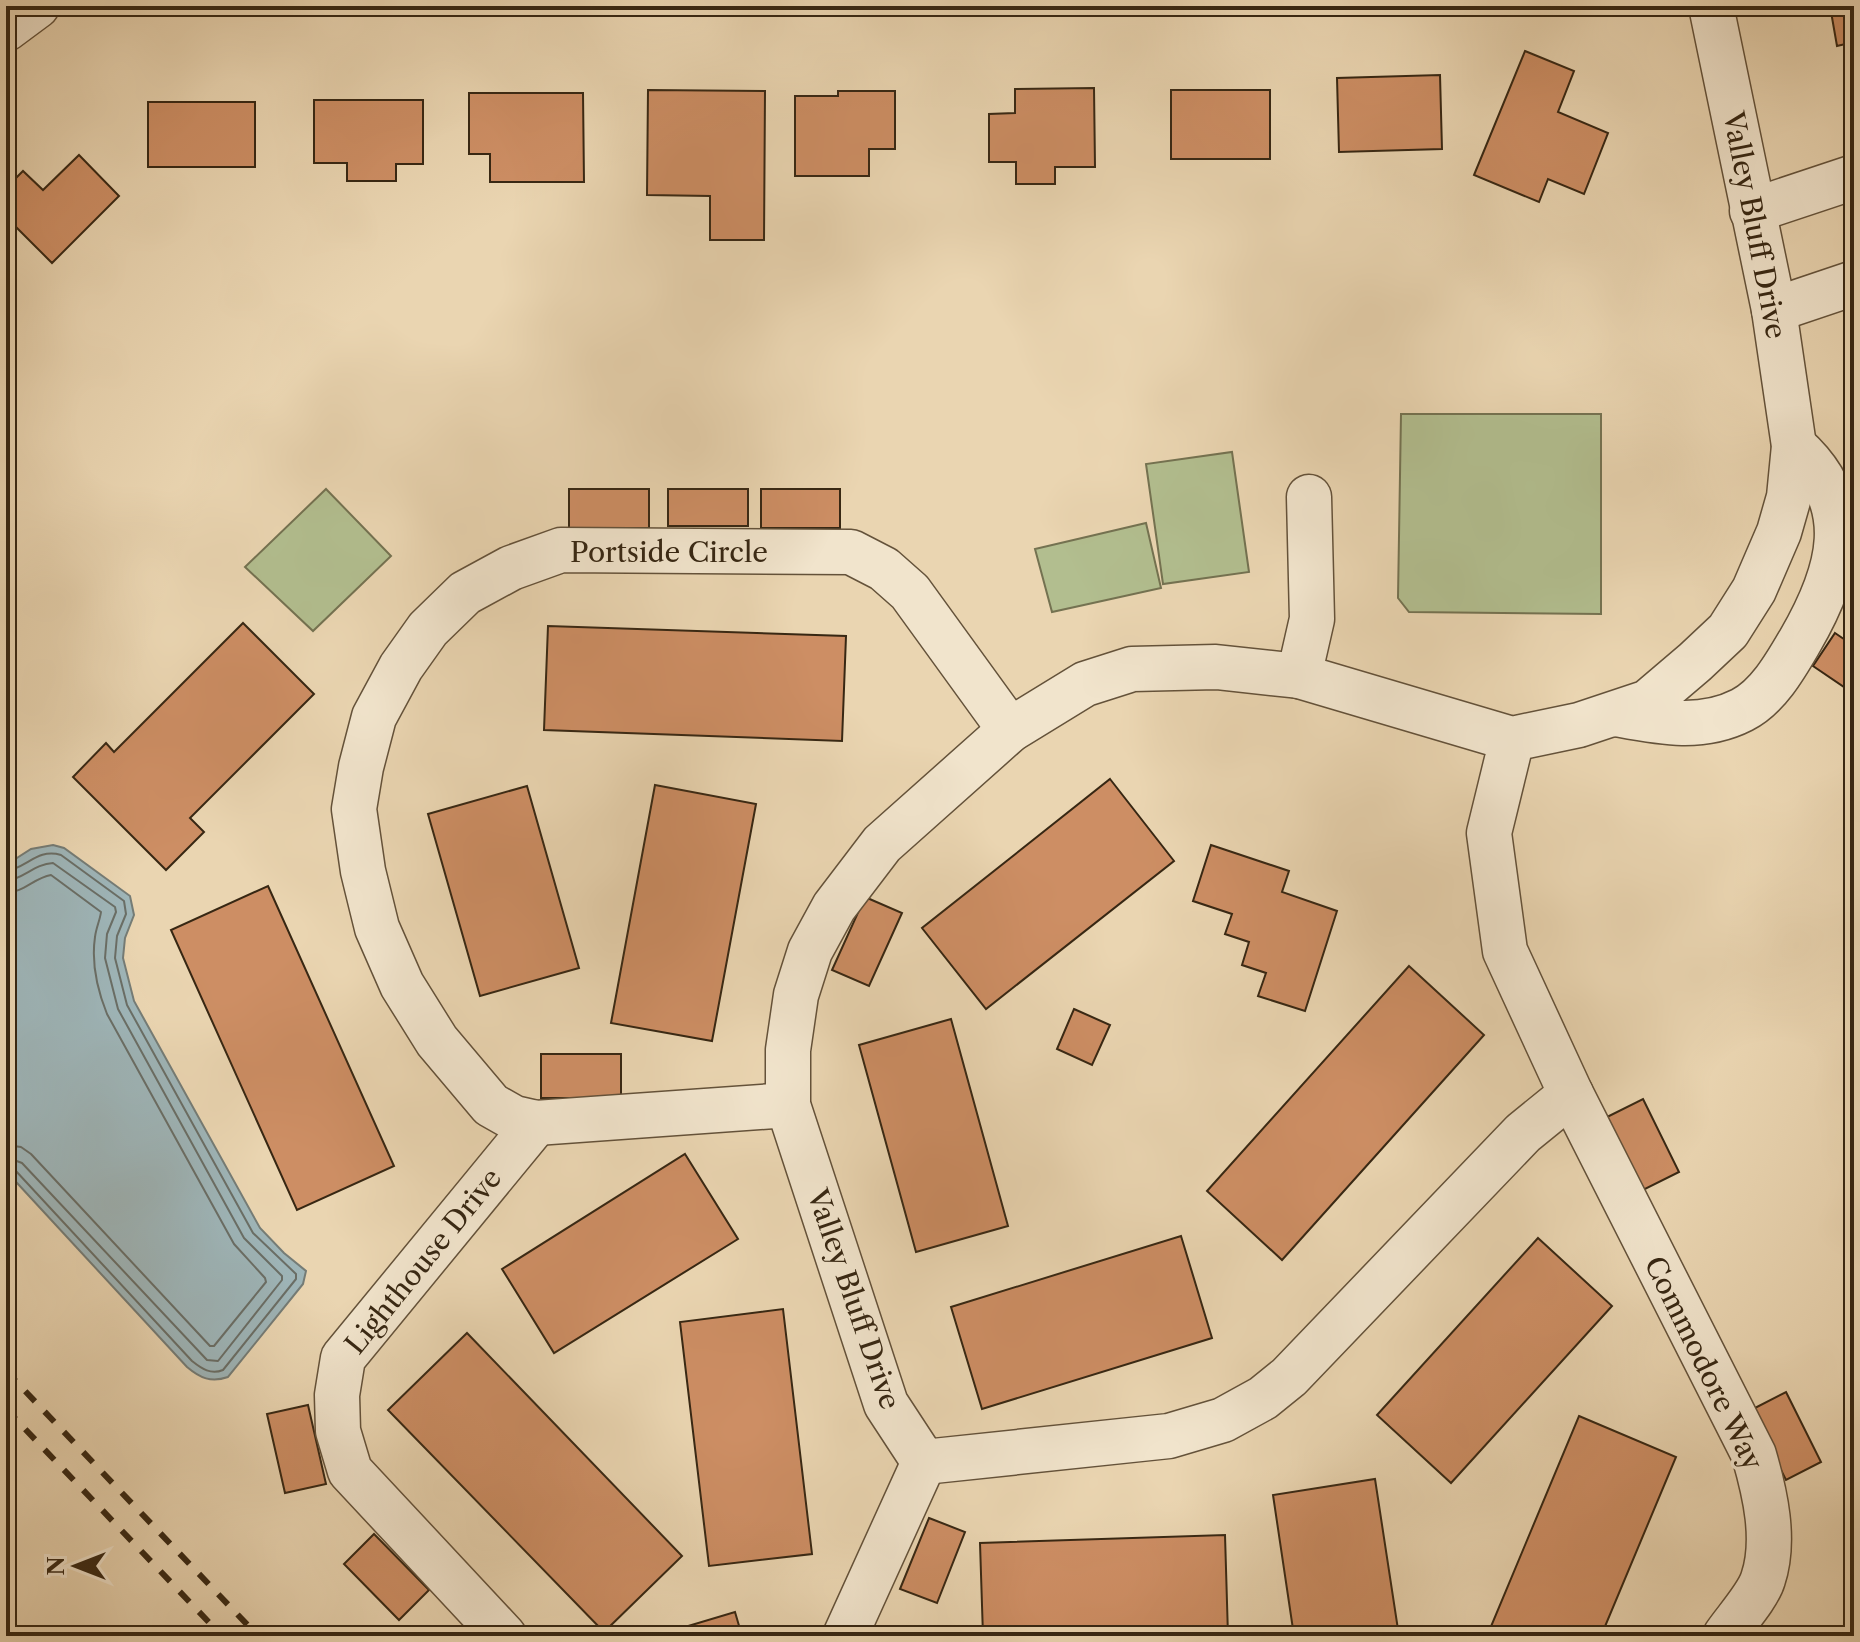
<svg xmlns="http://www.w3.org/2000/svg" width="1860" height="1642" viewBox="0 0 1860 1642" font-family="'Libre Caslon Text',serif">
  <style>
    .green { fill: #b2be8f; stroke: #747251; stroke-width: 2 }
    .water { fill: #9eb5b8; stroke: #757c76; stroke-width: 2 }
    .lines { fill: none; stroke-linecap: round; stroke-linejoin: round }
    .shore { stroke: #6a6e66; stroke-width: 2 }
    .building { fill: #cd8e64; stroke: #372713; stroke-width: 2 }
    .minor-casing { stroke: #64523a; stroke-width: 47 }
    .minor { stroke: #f1e4cc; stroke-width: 44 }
    .rail { stroke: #372713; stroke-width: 6; stroke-dasharray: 14 14; stroke-linecap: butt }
    .labels { text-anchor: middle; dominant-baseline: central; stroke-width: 7; stroke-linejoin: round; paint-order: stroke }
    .street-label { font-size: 28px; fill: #372713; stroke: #f1e4cc }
  </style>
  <rect width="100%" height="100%" fill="#ead5b1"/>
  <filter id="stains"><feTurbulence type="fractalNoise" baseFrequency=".0025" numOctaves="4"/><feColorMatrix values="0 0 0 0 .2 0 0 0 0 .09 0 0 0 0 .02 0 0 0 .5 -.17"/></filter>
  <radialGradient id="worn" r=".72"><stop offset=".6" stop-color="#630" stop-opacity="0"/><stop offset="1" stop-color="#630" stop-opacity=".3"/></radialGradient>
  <!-- green -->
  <g class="green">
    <polygon points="1401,414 1601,414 1601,614 1409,612 1398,598"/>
    <polygon points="1232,452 1249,572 1163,584 1146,464"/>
    <polygon points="326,489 391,556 313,631 245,567"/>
    <polygon points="1146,523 1161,588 1052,612 1035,549"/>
  </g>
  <!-- water -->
  <path class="water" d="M53 845 64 848 130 896 134 915 125 938 123 958 134 1001 260 1228 284 1253 306 1271 303 1284 228 1377C211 1383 200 1378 187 1367L6 1171V865L31 849Z"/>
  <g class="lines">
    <!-- shore -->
    <g class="shore">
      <path d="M6 871C27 868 37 848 61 855L124 901 126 914 117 936 115 958 127 1005 253 1233 296 1274V1279L223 1370C211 1375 202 1369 192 1361L15 1170 6 1167"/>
      <path d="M6 881C24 879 34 864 53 863L115 907 116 912 107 934 105 958 118 1009 244 1238 282 1276V1280L218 1361 207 1360 22 1163 6 1157"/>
      <path d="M6 893C24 892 34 878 51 875L101 912C100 920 96 928 95 937 91 964 97 989 107 1014L234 1244 265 1278 266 1282 214 1346H210L31 1154 21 1147 6 1145"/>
    </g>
  </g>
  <!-- building -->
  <g class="building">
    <polygon points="1830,6 1854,6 1854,42 1837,46"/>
    <polygon points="1525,51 1574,71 1558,112 1608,133 1584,194 1548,179 1539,202 1474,175"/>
    <polygon points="1440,75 1442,149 1339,152 1337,78"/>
    <polygon points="1094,88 1095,167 1055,167 1055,184 1016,184 1016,162 989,162 989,114 1015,113 1015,89"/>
    <polygon points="648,90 765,91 764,240 710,240 710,196 647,195"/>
    <rect x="1171" y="90" width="99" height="69"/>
    <polygon points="838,91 895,91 895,149 869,149 869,176 795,176 795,96 838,96"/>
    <polygon points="469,93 583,93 584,182 490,182 490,154 469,154"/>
    <polygon points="314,100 423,100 423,164 396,164 396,181 347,181 347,163 314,163"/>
    <rect x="148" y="102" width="107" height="65"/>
    <polygon points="79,155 119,196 52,263 6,217 6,188 23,171 43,190"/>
    <rect x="569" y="489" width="80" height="39"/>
    <rect x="668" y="489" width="80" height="37"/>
    <rect x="761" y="489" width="79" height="39"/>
    <polygon points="6,553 11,554 6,605"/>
    <polygon points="243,623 314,694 190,818 204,832 166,870 73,777 106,743 114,752"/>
    <polygon points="548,626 846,636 842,741 544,730"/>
    <polygon points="1835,633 1854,646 1854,679 1847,689 1813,666"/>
    <polygon points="1110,779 1174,861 986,1009 922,928"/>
    <polygon points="655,785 756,804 712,1041 611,1023"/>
    <polygon points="527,786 579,968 480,996 428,814"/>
    <polygon points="1211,845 1289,871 1282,892 1337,911 1305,1011 1258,996 1266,973 1242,965 1249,942 1225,934 1232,914 1193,901"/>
    <polygon points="268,886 394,1166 297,1210 171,930"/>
    <polygon points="865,897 902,913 869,986 832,970"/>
    <polygon points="1409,966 1484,1035 1282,1260 1207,1191"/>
    <polygon points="1074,1009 1110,1025 1092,1065 1057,1049"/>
    <polygon points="951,1019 1008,1226 916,1252 859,1045"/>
    <rect x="541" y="1054" width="80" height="44"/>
    <polygon points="1643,1099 1679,1172 1643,1190 1607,1117"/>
    <polygon points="685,1154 738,1239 554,1353 502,1269"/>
    <polygon points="1181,1236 1212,1338 982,1409 951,1307"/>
    <polygon points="1538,1238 1612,1306 1451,1483 1377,1415"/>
    <polygon points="783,1309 812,1554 709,1566 680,1322"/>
    <polygon points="467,1333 682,1556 604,1632 388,1410"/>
    <polygon points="1786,1392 1821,1462 1786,1480 1751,1410"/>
    <polygon points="308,1405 326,1484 285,1493 267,1414"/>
    <polygon points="1579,1416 1676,1457 1601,1636 1487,1636"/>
    <polygon points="1375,1479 1399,1636 1294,1636 1273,1495"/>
    <polygon points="929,1518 965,1532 937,1603 900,1589"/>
    <polygon points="374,1534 429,1590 399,1620 344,1564"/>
    <polygon points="1225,1535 1228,1636 983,1636 980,1543"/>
    <polygon points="735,1612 742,1636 658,1636 658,1635"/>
  </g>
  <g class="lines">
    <defs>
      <g id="minor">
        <polyline points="6,29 37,6"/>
        <polyline points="1752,211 1854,177"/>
        <polyline points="1774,310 1854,283"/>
        <polyline points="1299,676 1312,619 1309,497"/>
        <path d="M1616 714C1659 722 1701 731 1742 710 1768 697 1786 665 1800 641 1840 572 1860 504 1794 446"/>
        <polyline points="1512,739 1299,676 1216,667 1132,669 1085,684 1010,730 882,844 834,907 810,951 796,995 788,1050 788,1105 886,1404 924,1462 1169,1436 1223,1420 1263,1398 1289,1377 1523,1133 1571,1094 1505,951 1489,833 1512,739 1579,725 1648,702 1695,662 1728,631 1754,590 1779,532 1789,497 1794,446 1774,310 1711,6"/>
        <path d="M1571 1094 1754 1455C1765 1493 1776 1540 1763 1579 1758 1596 1735 1621 1725 1636"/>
        <polyline points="788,1105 536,1123 514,1118 491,1105 437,1041 402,985 377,928 363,871 354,809 361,767 374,717 401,667 428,629 465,593 511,568 561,550 851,552 884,569 910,592 1010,730"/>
        <polyline points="504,1636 350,1471 338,1431 337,1395 343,1358 536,1123"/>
        <polyline points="845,1636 924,1462"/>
      </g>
    </defs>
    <!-- minor casing -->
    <use href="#minor" class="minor-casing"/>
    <!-- minor -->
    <use href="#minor" class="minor"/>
    <!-- rail -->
    <g class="rail">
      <polyline points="6,1371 258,1636"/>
      <polyline points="6,1409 222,1636"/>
    </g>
  </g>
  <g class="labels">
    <!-- street labels -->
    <g class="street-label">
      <text transform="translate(1755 225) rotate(79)">Valley Bluff Drive</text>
      <text x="669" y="552">Portside Circle</text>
      <text transform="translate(423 1261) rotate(-51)">Lighthouse Drive</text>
      <text transform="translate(854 1299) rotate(71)">Valley Bluff Drive</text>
      <text transform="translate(1704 1363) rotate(64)">Commodore Way</text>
    </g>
  </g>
  <!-- margin -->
  <rect width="1860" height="1642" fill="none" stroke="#ead5b1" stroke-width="32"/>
  <rect x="8" y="8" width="1844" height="1626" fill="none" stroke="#372713" stroke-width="4"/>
  <rect x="16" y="16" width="1828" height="1610" fill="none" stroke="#372713" stroke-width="2"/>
  <!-- north arrow -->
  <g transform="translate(76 1566) rotate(270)" stroke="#f1e4cc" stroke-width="6" paint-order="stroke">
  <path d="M0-6L14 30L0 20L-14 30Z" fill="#372713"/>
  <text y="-12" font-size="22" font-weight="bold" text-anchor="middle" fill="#372713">N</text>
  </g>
  <rect width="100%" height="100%" filter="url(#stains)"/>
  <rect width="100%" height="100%" fill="url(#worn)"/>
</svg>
